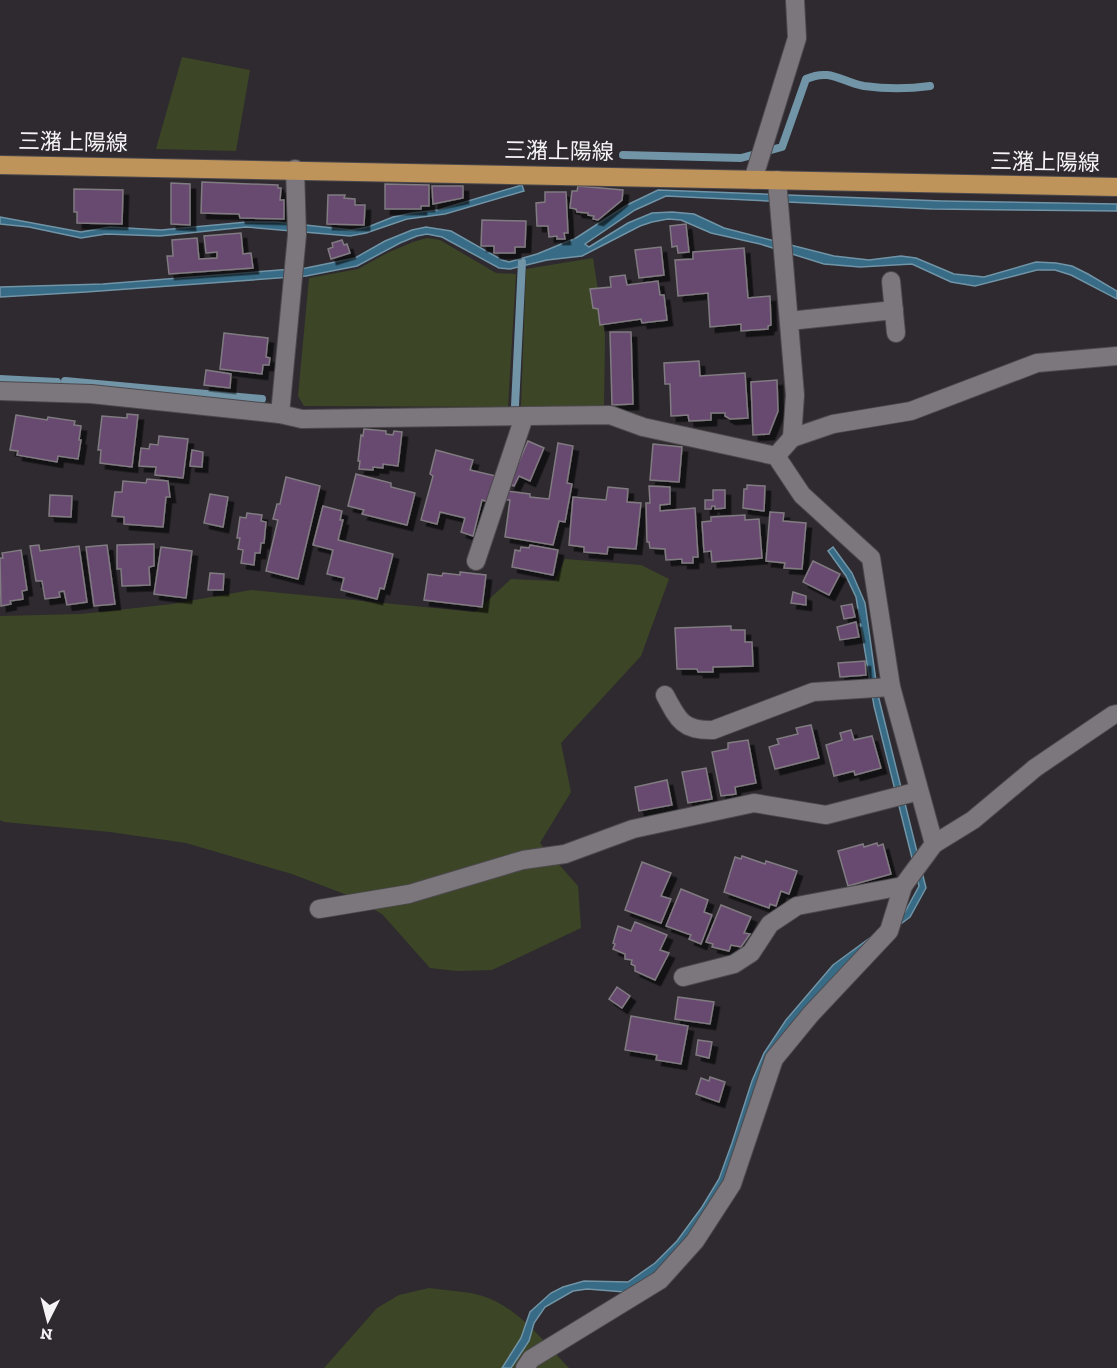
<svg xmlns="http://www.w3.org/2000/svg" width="1117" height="1368" viewBox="0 0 1117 1368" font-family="'Zilla Slab','Noto Sans JP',serif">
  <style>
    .green { fill: #3c4626 }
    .water { fill: #386b85; stroke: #7194a7; stroke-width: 1.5 }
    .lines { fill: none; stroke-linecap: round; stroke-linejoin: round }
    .stream { stroke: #7194a7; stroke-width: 8 }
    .building { fill: #674a6f; stroke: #807b81; stroke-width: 1.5; filter: url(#shadow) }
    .minor-casing { stroke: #4c494d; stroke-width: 20 }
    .major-casing { stroke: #4c494d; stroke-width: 20 }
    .minor { stroke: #7c777d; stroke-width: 18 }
    .major { stroke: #bf945a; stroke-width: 18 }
    .labels { text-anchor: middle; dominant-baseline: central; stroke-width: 4.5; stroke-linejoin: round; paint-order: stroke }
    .street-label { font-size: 22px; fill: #f6f3f7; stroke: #2e2a2f }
  </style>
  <defs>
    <filter id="shadow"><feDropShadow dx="5.5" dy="5.5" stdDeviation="0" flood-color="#0009"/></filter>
  </defs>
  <rect width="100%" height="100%" fill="#2e2a2f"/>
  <!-- green -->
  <g class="green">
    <polygon points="182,57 250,70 236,151 156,149"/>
    <polygon points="427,238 440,240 496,273 516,274 508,407 304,406 298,396 309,278 358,269 387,253 413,242"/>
    <polygon points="593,258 605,335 604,407 521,406 526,269"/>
    <polygon points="565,559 641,565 669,579 641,656 561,743 571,792 540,843 578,886 581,928 492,970 457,971 430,968 382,914 347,895 292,874 186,843 110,832 4,822 0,820 0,616 81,614 172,604 251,590 475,612 511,579 554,581"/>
    <path d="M429 1288C443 1290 457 1291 471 1293 514 1301 540 1338 569 1368H324L377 1308 399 1295Z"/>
  </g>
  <!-- water -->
  <g class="water">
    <polygon points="522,185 524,191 445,214 407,219 366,233 350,236 246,227 160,236 106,234 81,238 29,227 0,224 0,217 81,232 110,227 161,230 247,222 277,222 352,230 368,227 393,217 412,213 438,210"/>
    <polygon points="658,190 942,201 1117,204 1117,211 932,209 666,196 635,210 585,244 589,247 628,223 652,213 672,212 694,214 724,228 834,256 869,260 901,256 916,258 954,274 984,277 1036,262 1056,263 1072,266 1088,274 1117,291 1117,299 1071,275 1055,270 1037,270 975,286 951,282 912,264 860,267 824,264 760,244 711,233 681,220 668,219 652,222 640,226 582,256 547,260 510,269 499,268 442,237 427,234 417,236 400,243 357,266 306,276 86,292 0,297 0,287 103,284 306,268 355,258 385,241 412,230 426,227 451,231 502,260 509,262 537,254 576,238 627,205"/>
    <polygon points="833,547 852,573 865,603 878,695 926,888 910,917 842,968 792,1024 724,1184 691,1234 653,1275 625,1292 587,1289 573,1291 545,1307 534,1323 529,1341 511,1368 502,1368 521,1338 530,1312 551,1293 563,1287 584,1281 628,1282 655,1263 677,1241 702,1207 719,1179 732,1143 752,1081 764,1053 786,1020 833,965 905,912 919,886 874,706 856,597 846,576 828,551"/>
  </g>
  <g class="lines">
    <!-- stream -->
    <g class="stream">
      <path d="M623 155 741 158 782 147 806 79C831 68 841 82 864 86 885 89 909 89 930 86"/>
      <polyline points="0,379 57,382"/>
      <polyline points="65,381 262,399"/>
      <polyline points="515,406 522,262"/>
    </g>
  </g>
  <!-- building -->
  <g class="building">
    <polygon points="202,182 278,185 278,188 281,188 280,200 284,200 284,219 240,218 239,214 201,213"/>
    <polygon points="171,183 190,184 190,225 171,224"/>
    <polygon points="385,184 429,185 429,206 421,206 421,209 385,209"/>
    <polygon points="432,186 463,186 463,198 433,204"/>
    <polygon points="578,186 623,190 622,200 598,220 593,219 594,216 588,215 588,213 577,212 576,209 570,208 572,191 577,191"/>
    <polygon points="74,189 123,190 122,224 77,223 77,212 74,212"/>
    <polygon points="545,192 566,192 568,233 564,233 565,239 557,239 557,236 549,237 548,226 537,226 536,203 545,202"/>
    <polygon points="328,195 345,195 344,198 355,199 355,205 365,205 364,225 327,224"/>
    <polygon points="482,220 526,221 525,247 515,247 515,253 494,253 494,246 481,246"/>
    <polygon points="686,224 689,252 678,253 677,246 672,247 670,226"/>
    <polygon points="241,233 243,254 251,253 253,268 169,274 167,256 173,256 172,240 197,238 199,259 217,258 217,252 206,253 204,236"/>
    <polygon points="342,240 344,245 347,244 350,253 331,259 328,249 333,247 332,243"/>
    <polygon points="661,247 664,275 639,278 635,250"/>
    <polygon points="744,248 748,298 770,296 771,325 768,326 768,329 741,331 741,324 710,327 708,293 678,296 675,260 693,259 693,252"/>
    <polygon points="625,275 627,285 658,281 660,295 664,295 667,320 642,323 641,319 600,325 598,309 593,308 590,289 611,287 610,277"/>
    <polygon points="610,332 631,332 633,404 612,405"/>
    <polygon points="224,333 268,338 266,357 270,358 269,365 263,365 262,374 220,369"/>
    <polygon points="699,361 700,376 745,373 748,418 730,419 725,416 725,413 711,413 711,420 689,421 688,415 671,416 670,384 665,384 664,363"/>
    <polygon points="206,370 231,374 230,388 204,385"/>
    <polygon points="777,380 778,411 769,434 753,435 751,382"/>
    <polygon points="127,414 138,415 132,467 100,463 101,450 98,450 102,416 127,418"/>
    <polygon points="16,415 47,420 48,417 75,421 74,425 81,426 79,440 81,440 78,459 58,456 57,462 17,455 18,451 10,450"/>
    <polygon points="364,429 386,431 386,434 393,435 394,431 402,432 398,466 383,464 383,468 373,467 373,470 359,469 360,461 358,461 361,435 363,436"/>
    <polygon points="159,436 188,439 183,478 155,475 156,467 139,466 141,448 149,449 150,444 158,445"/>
    <polygon points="528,441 544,448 530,481 519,476 514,486 509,484"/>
    <polygon points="558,443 573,446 567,483 572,484 565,522 559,521 553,545 505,537 510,500 506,500 507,491 530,494 530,497 549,499"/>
    <polygon points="653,444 682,447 679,482 650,480"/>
    <polygon points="192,450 203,452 202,467 190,466"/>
    <polygon points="436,450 473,460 470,470 496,476 489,502 482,500 473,536 461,532 465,518 440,512 437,524 421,520 433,476 430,474"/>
    <polygon points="356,474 391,483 391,487 415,493 407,525 362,514 364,510 348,506"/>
    <polygon points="286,477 320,486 298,579 266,571 278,520 273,519 277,504 280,504"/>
    <polygon points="147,479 168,481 170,497 166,497 163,527 124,524 124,517 112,516 115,492 122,492 123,481 146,483"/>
    <polygon points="747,485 765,486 764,511 743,508 744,489 747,489"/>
    <polygon points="649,486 670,487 670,504 660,505 660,511 695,508 698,557 693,557 693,563 682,563 682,559 666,560 665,549 650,548 649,542 647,542 646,503 650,503"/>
    <polygon points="608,487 628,489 627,502 641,503 636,549 608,547 607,554 584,552 584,547 569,545 573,497 606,500"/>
    <polygon points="713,490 725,490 725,508 715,509 715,506 712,506 711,509 705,509 705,500 713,500"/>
    <polygon points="210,494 228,497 223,527 204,523"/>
    <polygon points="50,495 72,496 71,517 49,516"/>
    <polygon points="323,506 342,511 340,520 343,520 338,540 393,554 384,589 380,588 377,599 341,590 344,578 327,574 333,550 313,545"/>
    <polygon points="770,512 784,513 783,521 806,523 802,569 784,568 785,563 766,561"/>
    <polygon points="247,513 262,515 261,521 266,522 264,543 261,543 260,553 255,553 254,565 241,563 243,550 238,549 240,538 237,538 240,517 246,518"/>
    <polygon points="745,515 745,520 759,519 762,558 712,562 711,551 704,552 702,522 711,521 711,517"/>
    <polygon points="154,544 154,566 149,567 150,585 122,586 121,569 117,569 117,545"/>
    <polygon points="39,545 40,551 79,546 87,602 67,605 64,591 59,592 60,597 45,599 42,581 36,581 30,546"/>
    <polygon points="107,545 115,604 94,606 86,547"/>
    <polygon points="530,545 558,550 553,575 512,567 515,550 520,551 521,547 529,548"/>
    <polygon points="161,547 192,551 186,598 154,594"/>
    <polygon points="21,550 27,590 22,591 23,599 10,601 11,604 1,606 0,558 3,558 2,553"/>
    <polygon points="813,561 840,574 829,595 803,582"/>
    <polygon points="460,572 486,575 482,607 424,600 428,574 442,576 443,573 460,575"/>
    <polygon points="210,573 224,574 223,590 208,590"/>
    <polygon points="793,592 806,596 806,605 791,603"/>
    <polygon points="852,604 855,617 844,619 841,606"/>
    <polygon points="856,622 859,637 840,640 837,627"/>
    <polygon points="731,626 731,630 745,630 745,642 752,642 753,666 713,667 713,672 698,672 697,669 677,669 675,628"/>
    <polygon points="865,661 866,675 840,677 838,663"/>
    <polygon points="811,725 819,758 775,769 769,747 779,744 777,739 798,734 796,728"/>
    <polygon points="851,730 854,740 872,736 881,768 855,775 854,771 834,776 826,745 842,740 840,733"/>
    <polygon points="748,740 756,783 735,787 736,794 721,796 712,752 728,749 728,743"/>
    <polygon points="706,768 712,799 688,803 682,772"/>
    <polygon points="667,780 672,805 639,811 635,787"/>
    <polygon points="877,843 878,846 883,844 891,874 848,886 838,851 863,844 864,847"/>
    <polygon points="742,856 765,864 766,861 797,871 789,894 781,891 776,906 770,904 769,908 724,892 735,857 741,859"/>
    <polygon points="642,862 671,873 661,896 671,899 661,923 625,910"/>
    <polygon points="681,889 708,900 704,912 712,915 701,944 689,939 691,935 666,926"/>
    <polygon points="721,905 751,917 744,933 750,934 741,947 731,945 729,951 712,947 713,944 706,942"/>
    <polygon points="635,922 667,935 660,950 669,953 655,980 635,971 635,966 631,964 632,960 625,959 625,954 613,949 615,944 613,943 618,926 631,931"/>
    <polygon points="617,987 630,996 622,1008 609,999"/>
    <polygon points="678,997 714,1002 710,1024 675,1019"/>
    <polygon points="631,1016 688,1026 681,1064 656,1060 657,1055 625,1050"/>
    <polygon points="698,1040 712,1042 709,1058 696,1055"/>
    <polygon points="710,1077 725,1082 719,1102 696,1094 701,1078 709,1081"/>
  </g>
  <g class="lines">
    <defs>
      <g id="minor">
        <polyline points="753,180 797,38 795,0"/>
        <polyline points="777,180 795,395 792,438"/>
        <polyline points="891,281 896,333"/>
        <polyline points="789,321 894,310"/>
        <polyline points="0,391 91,394 280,414 302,419 610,415 643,427 776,456 802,495 871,558 891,687 934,844"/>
        <polyline points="280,414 297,235 295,169"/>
        <polyline points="776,456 792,438 833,424 911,411 1037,363 1117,356"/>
        <polyline points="476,561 524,417"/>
        <path d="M665 695C678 720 683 731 713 730L813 692 891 687"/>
        <polyline points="319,909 409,894 523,860 565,854 633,829 754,803 826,815 919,791"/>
        <polyline points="683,977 734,964 751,953 770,924 797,906 903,886"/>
        <polyline points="525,1368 531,1359 660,1280 695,1241 732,1184 774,1059 811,1014 889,931 903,886 934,844 973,820 1035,768 1113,715 1117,714"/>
      </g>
      <polyline id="major" points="0,165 1117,187"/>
    </defs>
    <!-- minor casing -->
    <use href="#minor" class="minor-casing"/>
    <!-- major casing -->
    <use href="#major" class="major-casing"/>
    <!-- minor -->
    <use href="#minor" class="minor"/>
    <!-- major -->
    <use href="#major" class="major"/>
  </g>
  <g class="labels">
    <!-- street labels -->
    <g class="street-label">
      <text transform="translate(73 142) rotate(1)">三潴上陽線</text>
      <text transform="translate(559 151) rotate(1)">三潴上陽線</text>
      <text transform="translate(1045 162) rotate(1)">三潴上陽線</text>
    </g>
  </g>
  <!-- north arrow -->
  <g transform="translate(48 1320) rotate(186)" stroke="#2e2a2f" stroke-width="4.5" paint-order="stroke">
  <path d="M0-4.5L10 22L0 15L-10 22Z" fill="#f6f3f7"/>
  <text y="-9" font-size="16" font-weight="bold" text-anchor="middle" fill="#f6f3f7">N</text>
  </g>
</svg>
